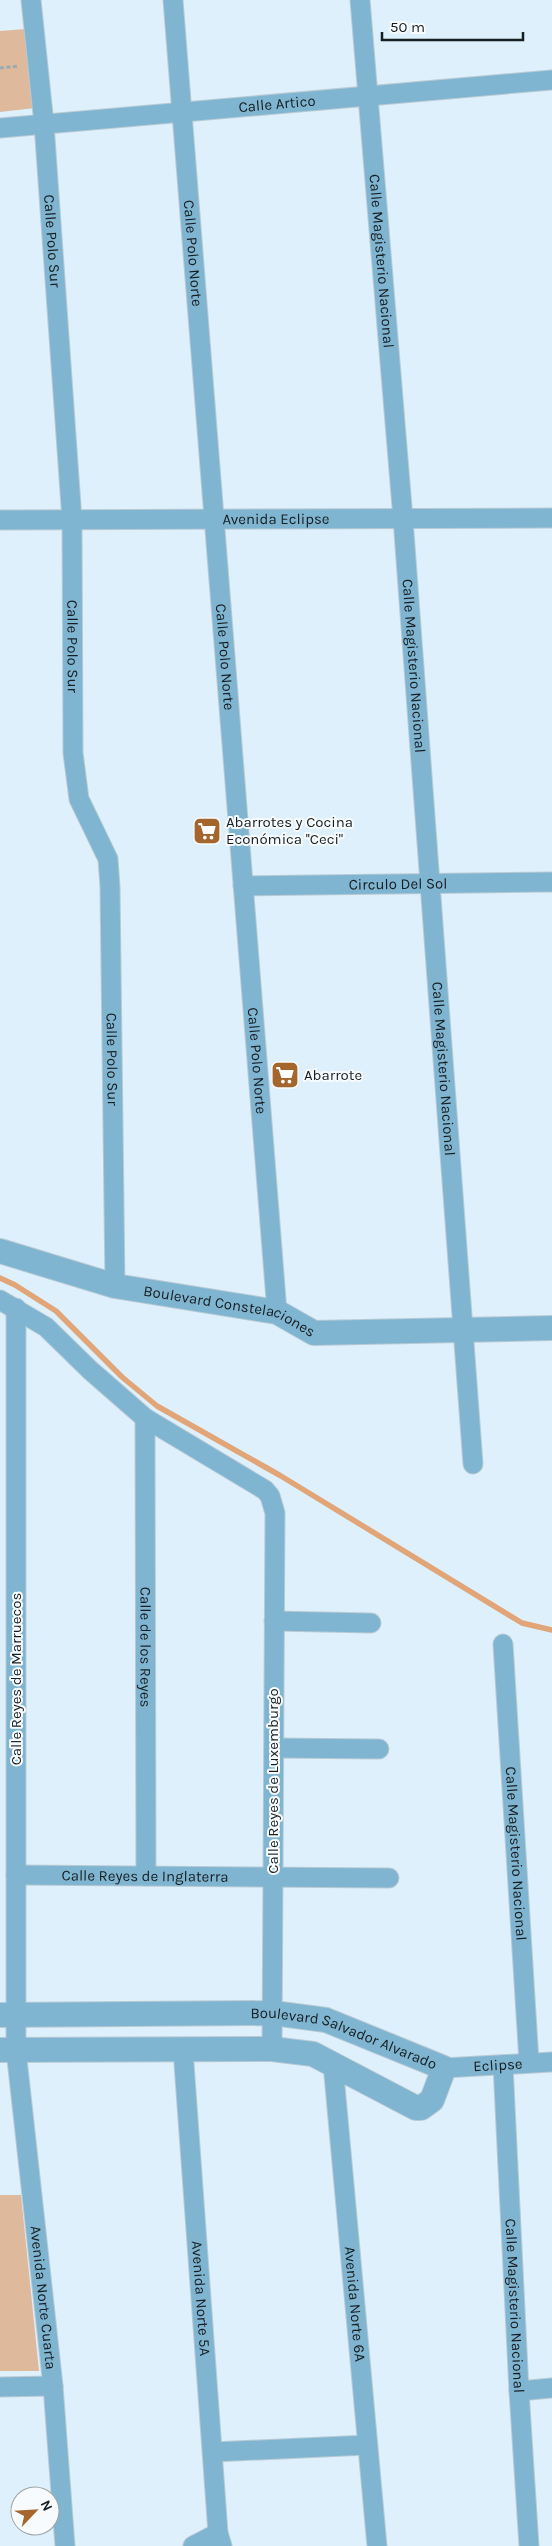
<svg xmlns="http://www.w3.org/2000/svg" width="552" height="2546" viewBox="0 0 552 2546" font-family="Karla,sans-serif">
  <style>
    .green { fill: #dfb99c }
    .lines { fill: none; stroke-linecap: round; stroke-linejoin: round }
    .stream { stroke: #e1a577; stroke-width: 5.5 }
    .minor-casing { stroke: #b9cad4; stroke-width: 21 }
    .tertiary-casing { stroke: #b9cad4; stroke-width: 26 }
    .path { stroke: #9baab2; stroke-width: 3; stroke-dasharray: 4 2.5; stroke-linecap: butt }
    .minor { stroke: #7fb5d1; stroke-width: 19 }
    .tertiary { stroke: #7fb5d1; stroke-width: 24 }
    .labels { text-anchor: middle; dominant-baseline: central; stroke-width: 4; stroke-linejoin: round; paint-order: stroke }
    .street-label { font-size: 15px; fill: #171e22; stroke: #f7fbfd }
    .poi-label { font-size: 15px; fill: #171e22; stroke: #f7fbfd; text-anchor: start }
  </style>
  <rect width="100%" height="100%" fill="#ddf0fb"/>
  <!-- green -->
  <g class="green">
    <polygon points="26,29 35,108 0,112 0,31"/>
    <polygon points="0,2195 21,2195 39,2371 0,2371"/>
  </g>
  <g class="lines">
    <!-- stream -->
    <polyline class="stream" points="0,1278 15,1285 56,1311 122,1377 157,1406 281,1476 522,1623 552,1630"/>
    <defs>
      <g id="minor">
        <path id="s1" d="M31 0 44 124 72 520 73 753 79 799 108 859 110 887 115 1286"/>
        <path id="s2" d="M173 0 277 1312"/>
        <path id="s3" d="M360 0 403 519 473 1464"/>
        <path id="s4" d="M0 128 552 80"/>
        <path id="s5" d="M0 520 552 518"/>
        <path id="s6" d="M243 886 552 882"/>
        <polyline points="0,1300 46,1327 90,1370 145,1418 265,1490 270,1496 275,1513 272,2049"/>
        <path id="s7" d="M16 1308V2050L53 2386 65 2546"/>
        <path id="s8" d="M145 1418 146 1876"/>
        <polyline points="274,1621 371,1623"/>
        <path id="s9" d="M503 1644 529 2062"/>
        <polyline points="274,1748 379,1749"/>
        <path id="s10" d="M16 1875 389 1878"/>
        <path id="s11" d="M183 2050 218 2533 222 2546"/>
        <path id="s12" d="M333 2064 377 2546"/>
        <path id="s13" d="M503 2065 519 2391 529 2546"/>
        <path id="s14" d="M444 2068 552 2062"/>
        <polyline points="0,2387 53,2386"/>
        <polyline points="519,2391 552,2388"/>
        <polyline points="213,2452 367,2445"/>
        <polyline points="193,2546 218,2533"/>
      </g>
      <g id="tertiary">
        <path id="s15" d="M0 1251 115 1286 277 1312 314 1333 552 1328"/>
        <path id="s16" d="M0 2015 273 2013 326 2020 444 2068 432 2100 421 2108H416L313 2054 272 2049 0 2050"/>
      </g>
    </defs>
    <!-- minor casing -->
    <use href="#minor" class="minor-casing"/>
    <!-- tertiary casing -->
    <use href="#tertiary" class="tertiary-casing"/>
    <!-- path -->
    <polyline class="path" points="0,68 19,66"/>
    <!-- minor -->
    <use href="#minor" class="minor"/>
    <!-- tertiary -->
    <use href="#tertiary" class="tertiary"/>
  </g>
  <!-- icons -->
  <defs>
    <symbol id="supermarket-square" viewBox="-11 -11 22 22"><rect x="-9" y="-9" width="18" height="18" rx="4" fill="#a5662e" stroke="#f7fbfd"/><path d="M-6-5.5h2.5l.6 2H6L4.5 2H-2.5L-4.4-4H-6ZM-1.5 3.2a1.3 1.3 0 1 0 .1 0ZM3 3.2a1.3 1.3 0 1 0 .1 0Z" fill="#fff"/></symbol>
  </defs>
  <g fill-rule="evenodd">
    <use href="#supermarket-square" x="191" y="815" width="32" height="32"/>
    <use href="#supermarket-square" x="269" y="1059" width="32" height="32"/>
  </g>
  <g class="labels">
    <!-- street labels -->
    <g class="street-label">
      <text stroke="none"><textPath href="#s4" startOffset="278">Calle Artico</textPath></text>
      <text stroke="none"><textPath href="#s1" startOffset="242">Calle Polo Sur</textPath></text>
      <text stroke="none"><textPath href="#s2" startOffset="254">Calle Polo Norte</textPath></text>
      <text stroke="none"><textPath href="#s3" startOffset="262">Calle Magisterio Nacional</textPath></text>
      <text stroke="none"><textPath href="#s5" startOffset="276">Avenida Eclipse</textPath></text>
      <text stroke="none"><textPath href="#s1" startOffset="648">Calle Polo Sur</textPath></text>
      <text stroke="none"><textPath href="#s2" startOffset="659">Calle Polo Norte</textPath></text>
      <text stroke="none"><textPath href="#s3" startOffset="668">Calle Magisterio Nacional</textPath></text>
      <text stroke="none"><textPath href="#s6" startOffset="155">Circulo Del Sol</textPath></text>
      <text stroke="none"><textPath href="#s1" startOffset="1068">Calle Polo Sur</textPath></text>
      <text stroke="none"><textPath href="#s2" startOffset="1064">Calle Polo Norte</textPath></text>
      <text stroke="none"><textPath href="#s3" startOffset="1072">Calle Magisterio Nacional</textPath></text>
      <text stroke="none"><textPath href="#s15" startOffset="238">Boulevard Constelaciones</textPath></text>
      <text stroke="none"><textPath href="#s8" startOffset="229">Calle de los Reyes</textPath></text>
      <text transform="translate(16 1679) rotate(-90)">Calle Reyes de Marruecos</text>
      <text transform="translate(273 1781) rotate(-90)">Calle Reyes de Luxemburgo</text>
      <text stroke="none"><textPath href="#s9" startOffset="210">Calle Magisterio Nacional</textPath></text>
      <text stroke="none"><textPath href="#s10" startOffset="129">Calle Reyes de Inglaterra</textPath></text>
      <text stroke="none"><textPath href="#s16" startOffset="348">Boulevard Salvador Alvarado</textPath></text>
      <text stroke="none"><textPath href="#s14" startOffset="54">Eclipse</textPath></text>
      <text stroke="none"><textPath href="#s7" startOffset="991">Avenida Norte Cuarta</textPath></text>
      <text stroke="none"><textPath href="#s11" startOffset="249">Avenida Norte 5A</textPath></text>
      <text stroke="none"><textPath href="#s12" startOffset="241">Avenida Norte 6A</textPath></text>
      <text stroke="none"><textPath href="#s13" startOffset="241">Calle Magisterio Nacional</textPath></text>
    </g>
    <!-- poi labels -->
    <g class="poi-label">
      <text x="226" y="822">Abarrotes y Cocina<tspan x="226" dy="17">Económica ''Ceci''</tspan></text>
      <text x="304" y="1075">Abarrote</text>
    </g>
  </g>
  <!-- north arrow -->
  <g transform="translate(35 2511) rotate(65)"><circle r="24" fill="#f7fbfd" stroke="#9da3a5"/>
  <path d="M0-4L9 19L0 12L-9 19Z" fill="#a5662e"/>
  <text y="-8" font-size="14" font-weight="bold" text-anchor="middle" fill="#171e22">N</text>
  </g>
  <!-- scale -->
  <path d="M382 32v8h141v-8" fill="none" stroke="#171e22" stroke-width="2.5"/>
  <text x="390" y="32" font-size="15" fill="#171e22" stroke="#f7fbfd" stroke-width="4" paint-order="stroke">50 m</text>
</svg>
